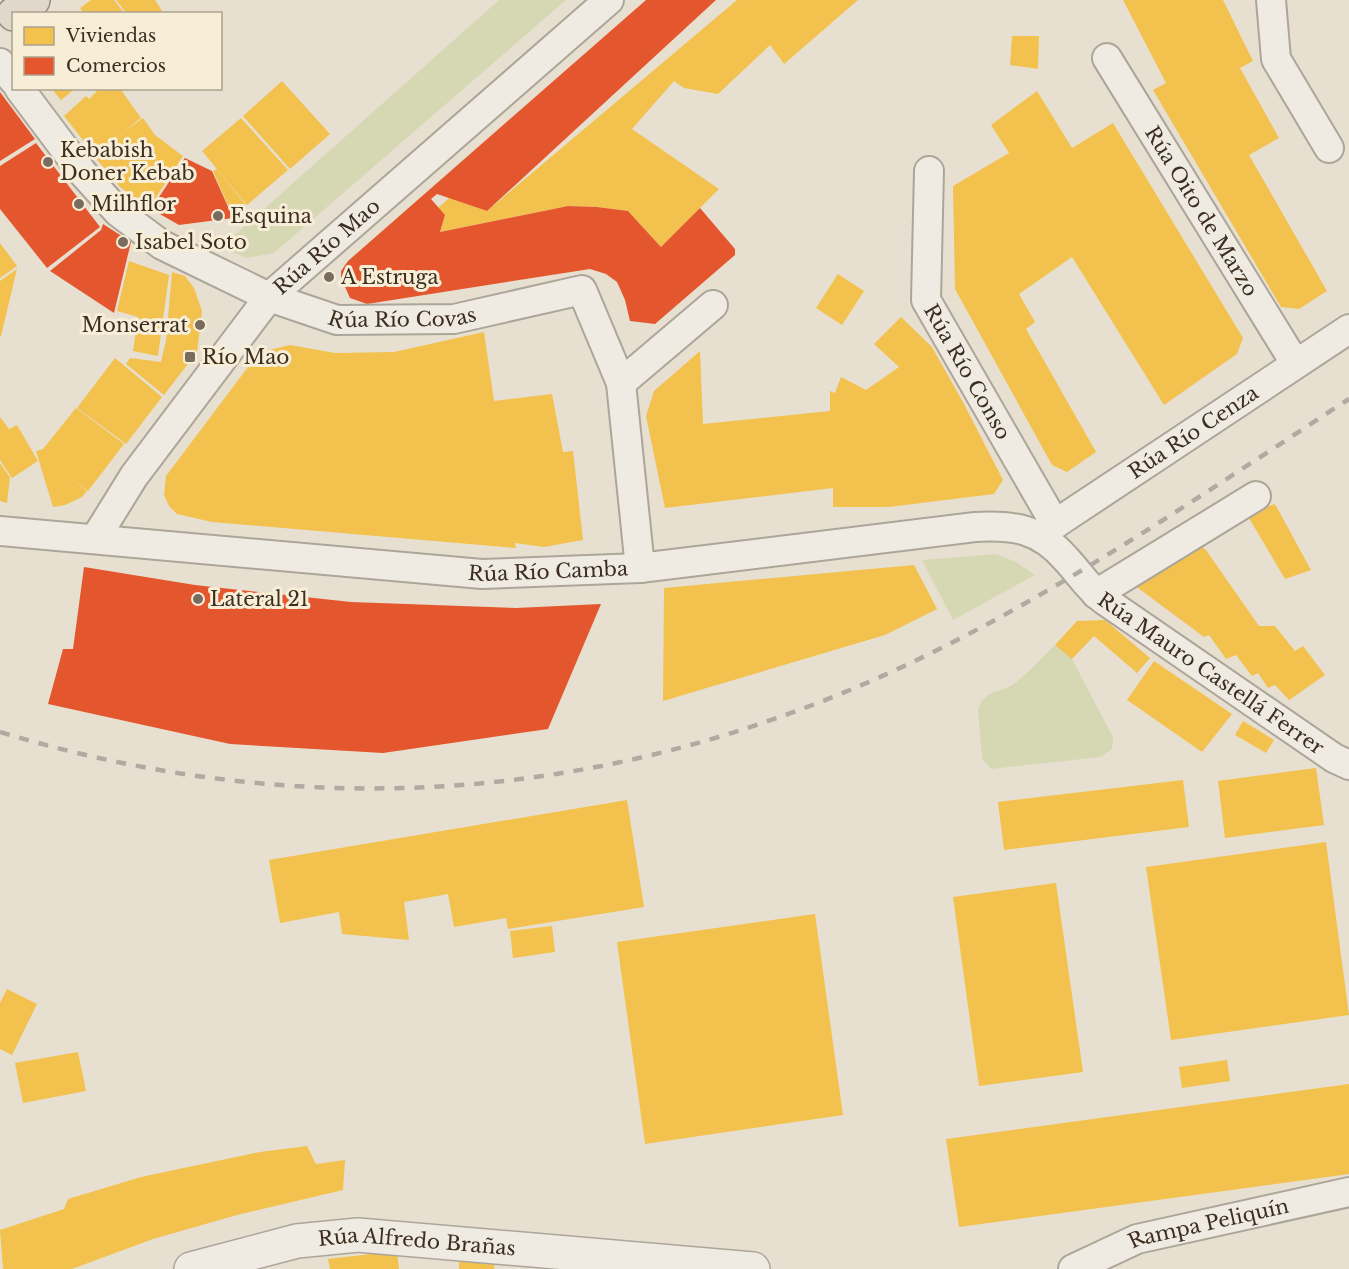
<svg xmlns="http://www.w3.org/2000/svg" width="1349" height="1269" viewBox="0 0 1349 1269" font-family="'Libre Baskerville',serif">
  <style>
    .green { fill: #d6d7b3 }
    .homes { fill: #f2c14e }
    .shops { fill: #e4572e }
    .lines { fill: none; stroke-linecap: round; stroke-linejoin: round }
    .minor-casing { stroke: #ada599; stroke-width: 32 }
    .tertiary-casing { stroke: #ada599; stroke-width: 36 }
    .trunk-casing { stroke: #928b80; stroke-width: 36 }
    .minor { stroke: #efebe3; stroke-width: 28 }
    .tertiary { stroke: #efebe3; stroke-width: 33 }
    .trunk { stroke: #e0d9cb; stroke-width: 33 }
    .rail { stroke: #afaaa2; stroke-width: 4.5; stroke-dasharray: 10 10; stroke-linecap: butt }
    .poi-dot { fill: #786c5e; stroke: #f7eed8; stroke-width: 2 }
    .labels { text-anchor: middle; dominant-baseline: central; stroke-width: 6; stroke-linejoin: round; paint-order: stroke }
    .poi-label { font-size: 20px; fill: #3d2e20; stroke: #f7eed8; text-anchor: start }
    .street-label { font-size: 20px; fill: #3d2e20; stroke: #f7eed8 }
  </style>
  <rect width="100%" height="100%" fill="#e7e0d1"/>
  <!-- green -->
  <g class="green">
    <polygon points="499,0 566,0 274,253 247,258 221,247"/>
    <polygon points="996,554 1016,562 1035,575 953,620 922,560"/>
    <path d="M1055 645 1072 659 1113 737 1112 749 1101 757 991 769 982 759 978 709C984 691 998 693 1012 685 1027 675 1042 657 1055 645Z"/>
  </g>
  <!-- homes -->
  <g class="homes">
    <polygon points="91,0 114,0 125,14 84,14 80,8"/>
    <polygon points="116,0 155,0 164,14 127,14"/>
    <polygon points="737,0 858,0 784,64 770,45 718,94 684,88 674,81 632,129 719,189 661,247 628,211 597,207 568,206 440,232 445,215 438,208 449,198 487,211"/>
    <polygon points="1123,0 1223,0 1253,61 1240,68 1279,138 1249,155 1327,291 1299,309 1281,307 1153,90 1166,83"/>
    <polygon points="1012,36 1039,36 1038,69 1010,65"/>
    <polygon points="282,81 330,134 290,169 243,116"/>
    <polygon points="51,88 76,88 61,100"/>
    <polygon points="95,88 123,88 121,90 141,118 122,133 143,118 155,135 183,156 149,208 120,187 93,155 112,141 93,153 64,116 86,96 89,99 97,91"/>
    <polygon points="1037,91 1072,148 1113,123 1243,338 1237,354 1164,405 1072,257 1019,294 1035,322 1026,329 1096,452 1067,472 1052,465 955,289 953,186 1009,153 991,125"/>
    <polygon points="241,118 288,170 247,205 202,151"/>
    <polygon points="217,169 246,205 233,217 213,171"/>
    <polygon points="0,243 17,266 0,278"/>
    <polygon points="129,261 169,275 158,356 133,351 138,317 117,311"/>
    <polygon points="17,269 1,336 0,336 0,281"/>
    <polygon points="172,272 185,276 194,288 202,311 197,352 164,395 126,364 130,358 161,362 166,341"/>
    <polygon points="838,274 864,291 842,325 816,308"/>
    <polygon points="901,317 932,347 964,404 1003,480 994,494 889,507 833,507 833,488 665,508 646,416 654,391 700,351 703,424 830,411 830,391 835,393 841,377 866,390 899,367 874,344"/>
    <polygon points="484,332 494,401 552,394 563,452 573,451 583,540 544,547 515,543 516,548 212,522 177,514 169,506 164,495 166,476 251,363 265,351 290,345 335,353 394,352"/>
    <polygon points="115,358 162,397 126,444 77,408"/>
    <polygon points="76,408 124,444 88,491 72,479 87,491 82,497 65,505 53,507 36,451 43,449"/>
    <polygon points="0,417 9,429 17,425 38,461 12,478 0,460"/>
    <polygon points="0,463 10,477 7,503 0,501"/>
    <polygon points="1275,504 1311,570 1285,579 1246,513"/>
    <polygon points="1195,541 1206,550 1259,626 1275,626 1295,651 1303,646 1325,675 1289,700 1275,685 1268,688 1258,673 1252,676 1236,655 1226,659 1209,635 1204,637 1130,582"/>
    <polygon points="914,565 937,609 885,635 663,701 664,588"/>
    <polygon points="1105,620 1150,658 1137,673 1094,636 1072,659 1055,645 1077,621"/>
    <polygon points="1154,661 1232,714 1202,752 1127,700"/>
    <polygon points="1243,721 1274,740 1266,753 1235,735"/>
    <polygon points="1316,768 1324,825 1225,838 1218,781"/>
    <polygon points="1183,780 1189,827 1004,850 998,802"/>
    <polygon points="627,800 644,907 508,929 506,918 454,927 448,894 404,902 409,940 342,934 339,912 280,923 269,860"/>
    <polygon points="1326,842 1349,1015 1171,1040 1146,867"/>
    <polygon points="1056,883 1083,1072 979,1086 953,897"/>
    <polygon points="815,914 843,1115 645,1144 617,942"/>
    <polygon points="552,926 555,952 513,958 510,931"/>
    <polygon points="7,989 37,1004 12,1055 0,1049 0,1003"/>
    <polygon points="78,1052 86,1091 23,1103 15,1063"/>
    <polygon points="1227,1060 1230,1081 1182,1088 1179,1067"/>
    <polygon points="1349,1084 1349,1174 959,1227 946,1139"/>
    <polygon points="307,1146 316,1164 345,1160 343,1190 237,1215 153,1239 72,1269 3,1269 0,1230 64,1209 68,1199 141,1177 260,1152"/>
    <polygon points="397,1251 399,1269 330,1269 328,1259"/>
    <polygon points="459,1259 495,1263 494,1269 459,1269"/>
  </g>
  <!-- shops -->
  <g class="shops">
    <polygon points="646,0 716,0 487,211 437,194 431,199 445,215 440,232 568,206 597,207 628,211 661,247 700,208 735,249 735,255 655,324 630,321 625,300 617,282 606,274 590,269 367,304 350,298 341,278 341,271 348,261"/>
    <polygon points="0,92 35,139 0,161"/>
    <polygon points="36,143 100,227 47,268 0,209 0,166"/>
    <polygon points="185,158 212,171 233,218 179,225 151,209"/>
    <polygon points="103,224 131,242 114,313 50,271 101,230"/>
    <polygon points="84,567 195,585 351,602 516,608 601,604 548,729 383,753 230,744 48,704 63,649 73,649"/>
  </g>
  <g class="lines">
    <defs>
      <g id="minor">
        <polyline points="1271,0 1276,59 1329,148"/>
        <path id="s1" d="M1107 58 1295 363"/>
        <polyline points="0,63 14,81"/>
        <path id="s2" d="M19 88 82 172 118 212 162 245 269 297 337 320 454 319 582 290 621 383 640 568"/>
        <path id="s3" d="M929 171 926 300 1055 524"/>
        <polyline points="621,383 713,305"/>
        <path id="s4" d="M0 531 482 574 640 568 975 527C1014 525 1039 528 1066 559 1080 574 1088 588 1104 600L1334 758 1349 765"/>
        <path id="s5" d="M1040 534 1349 329"/>
        <path id="s6" d="M95 539 134 476 269 297 609 0"/>
        <polyline points="1096,594 1256,496"/>
        <path id="s7" d="M1073 1269 1137 1239 1349 1192"/>
      </g>
      <g id="tertiary">
        <path id="s8" d="M191 1269 297 1241 358 1235 753 1269"/>
      </g>
      <polyline id="trunk" points="14,14 33,0"/>
    </defs>
    <!-- minor casing -->
    <use href="#minor" class="minor-casing"/>
    <!-- tertiary casing -->
    <use href="#tertiary" class="tertiary-casing"/>
    <!-- trunk casing -->
    <use href="#trunk" class="trunk-casing"/>
    <!-- minor -->
    <use href="#minor" class="minor"/>
    <!-- tertiary -->
    <use href="#tertiary" class="tertiary"/>
    <!-- trunk -->
    <use href="#trunk" class="trunk"/>
    <!-- rail -->
    <path class="rail" d="M0 732C331 832 652 798 959 639 1095 569 1221 482 1349 399"/>
  </g>
  <!-- markers -->
  <g class="poi-dot">
    <circle cx="48" cy="162" r="6"/>
    <circle cx="79" cy="204" r="6"/>
    <circle cx="218" cy="216" r="6"/>
    <circle cx="123" cy="242" r="6"/>
    <circle cx="329" cy="277" r="6"/>
    <circle cx="200" cy="325" r="6"/>
    <rect x="184" y="351" width="12" height="12" rx="3"/>
    <circle cx="198" cy="599" r="6"/>
  </g>
  <g class="labels">
    <!-- poi labels -->
    <g class="poi-label">
      <text x="60" y="150">Kebabish<tspan x="60" dy="23">Doner Kebab</tspan></text>
      <text x="91" y="204">Milhflor</text>
      <text x="230" y="216">Esquina</text>
      <text x="135" y="242">Isabel Soto</text>
      <text x="341" y="277">A Estruga</text>
      <text x="188" y="325" text-anchor="end">Monserrat</text>
      <text x="202" y="357">Río Mao</text>
      <text x="210" y="599">Lateral 21</text>
    </g>
    <!-- street labels -->
    <g class="street-label">
      <text stroke="none"><textPath href="#s1" startOffset="180">Rúa Oito de Marzo</textPath></text>
      <text stroke="none"><textPath href="#s6" startOffset="375">Rúa Río Mao</textPath></text>
      <text stroke="none"><textPath href="#s2" startOffset="470">Rúa Río Covas</textPath></text>
      <text stroke="none"><textPath href="#s3" startOffset="212">Rúa Río Conso</textPath></text>
      <text stroke="none"><textPath href="#s5" startOffset="184">Rúa Río Cenza</textPath></text>
      <text stroke="none"><textPath href="#s4" startOffset="550">Rúa Río Camba</textPath></text>
      <text stroke="none"><textPath href="#s4" startOffset="1266">Rúa Mauro Castellá Ferrer</textPath></text>
      <text stroke="none"><textPath href="#s7" startOffset="144">Rampa Peliquín</textPath></text>
      <text stroke="none"><textPath href="#s8" startOffset="230">Rúa Alfredo Brañas</textPath></text>
    </g>
  </g>
  <!-- legend -->
  <rect x="12" y="12" width="210" height="78" fill="#f7eed8" stroke="#ada18e" stroke-width="1.5"/>
  <rect x="24" y="27" width="30" height="18" fill="#f2c14e" stroke="#ada18e" stroke-width="1.5"/>
  <text x="66" y="42" font-size="18" fill="#3d2e20">Viviendas</text>
  <rect x="24" y="57" width="30" height="18" fill="#e4572e" stroke="#ada18e" stroke-width="1.5"/>
  <text x="66" y="72" font-size="18" fill="#3d2e20">Comercios</text>
</svg>
